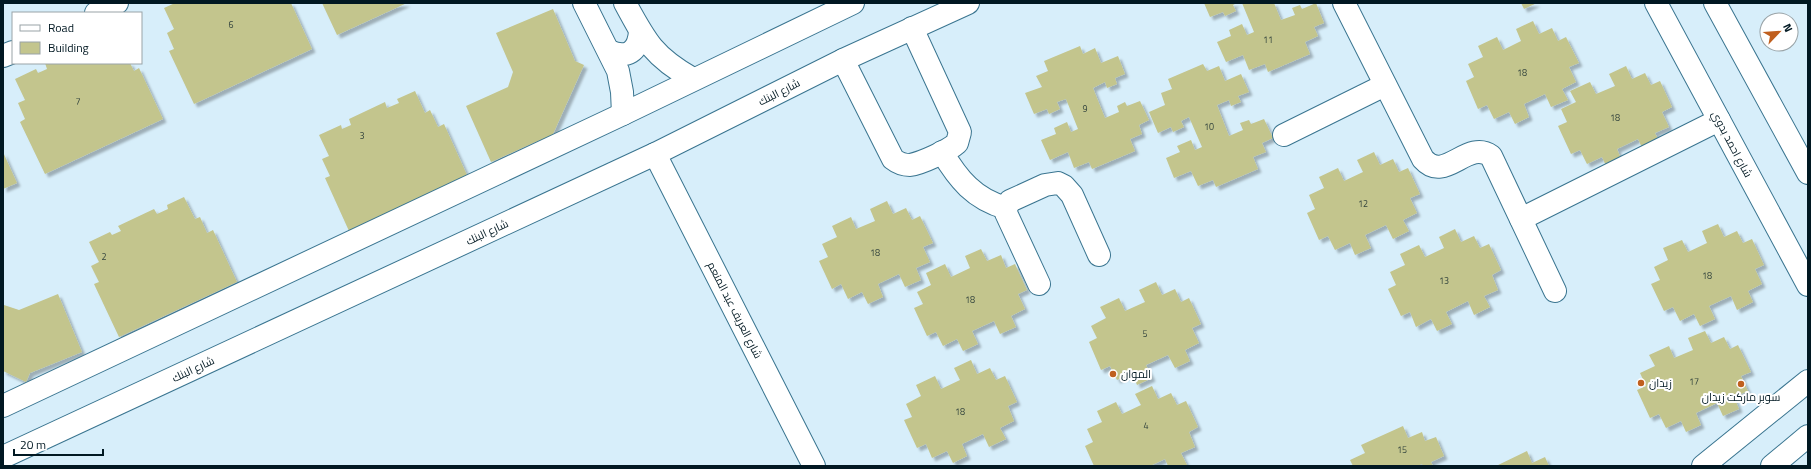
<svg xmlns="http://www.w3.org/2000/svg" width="1811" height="469" viewBox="0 0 1811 469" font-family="'Titillium Web',Cairo,sans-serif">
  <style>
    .building { fill: #c3c58d; filter: url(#shadow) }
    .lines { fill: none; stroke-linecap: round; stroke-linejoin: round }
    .minor-casing { stroke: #3a7590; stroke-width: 24 }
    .minor { stroke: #fff; stroke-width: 22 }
    .poi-dot { fill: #c05f1e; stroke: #fff; stroke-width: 1.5 }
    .labels { text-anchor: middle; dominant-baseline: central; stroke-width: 4; stroke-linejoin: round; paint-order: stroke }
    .number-label { font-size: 9px; fill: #32433d }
    .street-label { font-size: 11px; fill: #011822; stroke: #fff }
    .poi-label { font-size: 11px; fill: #011822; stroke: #fff; text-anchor: start }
  </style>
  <defs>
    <filter id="shadow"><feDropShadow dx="3.5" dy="3.5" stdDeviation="1" flood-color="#0004"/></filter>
  </defs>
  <rect width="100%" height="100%" fill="#d7eefa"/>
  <!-- building -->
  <g class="building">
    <polygon points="175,3 291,3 312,49 194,104 169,51 174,49 167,33 174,29 164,8"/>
    <polygon points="322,3 407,3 337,35"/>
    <polygon points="1204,3 1237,3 1233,5 1236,11 1225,16 1223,12 1210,17"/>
    <polygon points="1242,3 1274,3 1281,20 1295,15 1292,8 1300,5 1302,9 1316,3 1324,23 1314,27 1318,36 1305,42 1310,54 1268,72 1265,64 1249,70 1243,55 1226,62 1217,42 1231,36 1229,30 1242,24 1247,35 1254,32"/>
    <polygon points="1521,3 1537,3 1524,9"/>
    <polygon points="553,9 575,61 584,65 549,143 540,140 491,162 466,106 508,87 513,72 496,33"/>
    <polygon points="1533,21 1539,34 1552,28 1558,41 1566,37 1579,63 1569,67 1576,82 1562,89 1568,100 1551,107 1545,94 1524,104 1529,117 1515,124 1509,112 1494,119 1487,105 1478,109 1466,81 1474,77 1468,64 1483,57 1478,46 1497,37 1503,50 1521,41 1516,29"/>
    <polygon points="1080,46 1083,54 1095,48 1101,63 1118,56 1125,74 1115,78 1117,84 1107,88 1105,82 1093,88 1105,118 1119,112 1117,106 1125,102 1127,106 1140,101 1149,120 1139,125 1142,134 1130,139 1135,151 1092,169 1089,162 1074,168 1068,152 1050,160 1041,140 1056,134 1054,128 1067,122 1071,132 1078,129 1066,99 1057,102 1060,109 1049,114 1047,109 1034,114 1025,93 1042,87 1036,76 1048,71 1044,61"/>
    <polygon points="45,63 130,63 134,71 139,68 163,119 45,174 20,122 25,119 18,103 25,100 15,79 36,69 38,73 47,69"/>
    <polygon points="1203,64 1207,71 1219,66 1225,81 1241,74 1249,92 1238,96 1241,102 1231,106 1229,100 1217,105 1229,136 1243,130 1240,123 1249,120 1251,124 1264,119 1273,138 1262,143 1266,152 1253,157 1258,169 1216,187 1213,180 1198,186 1191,171 1174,178 1166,158 1180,152 1177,146 1191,140 1195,150 1202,147 1189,117 1181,121 1184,127 1173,132 1171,127 1158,133 1149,112 1165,105 1161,93 1172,89 1168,79"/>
    <polygon points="1626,66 1632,79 1645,73 1651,85 1660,81 1672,107 1662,112 1669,127 1655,133 1661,145 1644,152 1638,139 1617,149 1622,161 1607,168 1602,157 1587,164 1580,150 1571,154 1558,126 1567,122 1561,109 1576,102 1570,91 1590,82 1596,94 1615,86 1609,74"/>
    <polygon points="415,91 425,113 430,110 438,127 444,124 467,175 349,231 325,178 330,176 322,159 329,156 319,135 341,125 342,129 351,125 349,119 385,102 387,108 399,103 397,99"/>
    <polygon points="3,152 17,183 3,189"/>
    <polygon points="1374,152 1380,165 1393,159 1399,172 1408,168 1420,194 1410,198 1417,213 1403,220 1409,231 1393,239 1386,225 1365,235 1371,248 1355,255 1350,243 1335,250 1328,236 1319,240 1307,213 1315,209 1309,195 1324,188 1319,177 1338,168 1344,181 1363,172 1357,160"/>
    <polygon points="184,197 195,219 200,217 207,233 213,230 237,282 119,337 94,284 99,282 91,266 99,262 89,242 110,232 112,235 121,231 118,226 154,209 157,214 168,209 167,205"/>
    <polygon points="887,201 893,214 906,208 912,220 920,216 933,243 923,247 930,262 916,268 921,280 905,287 899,274 878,284 883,297 868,304 862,292 848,299 841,284 832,289 819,261 828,257 822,244 837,237 832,226 851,217 856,229 875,221 870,209"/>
    <polygon points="1718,224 1724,237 1737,231 1743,243 1752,239 1764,265 1755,269 1762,284 1748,291 1753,302 1737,310 1731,296 1709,306 1715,319 1700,326 1694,314 1680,321 1673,307 1664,311 1651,284 1660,280 1654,267 1668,260 1663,248 1682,240 1688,252 1707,243 1702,231"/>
    <polygon points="1455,229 1461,242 1474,236 1480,248 1489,244 1501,270 1492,275 1498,290 1484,296 1490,307 1474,315 1468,301 1446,312 1452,324 1437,331 1431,319 1416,327 1410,312 1401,316 1388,289 1396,285 1390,272 1405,265 1400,254 1419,245 1425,257 1444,248 1439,237"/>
    <polygon points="981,249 987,261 1001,255 1006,268 1015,264 1027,290 1018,294 1025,309 1011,316 1016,327 1000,334 994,321 972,331 978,344 963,351 957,339 943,346 936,332 927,336 914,308 923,304 917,292 931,285 926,273 945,264 951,277 970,268 965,256"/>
    <polygon points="1156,282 1162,295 1175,289 1181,302 1189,298 1201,324 1192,328 1199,343 1185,350 1190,361 1175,368 1168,355 1146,365 1152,378 1137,385 1132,373 1117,380 1110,366 1101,370 1089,342 1097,338 1091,326 1106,318 1100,307 1119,298 1125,311 1145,302 1139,290"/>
    <polygon points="58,294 82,352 30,373 26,382 3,371 3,302 4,305 19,310"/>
    <polygon points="1705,331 1711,343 1724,337 1730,349 1738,345 1751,372 1741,376 1748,391 1734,397 1739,409 1723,416 1717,403 1696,413 1701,425 1686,432 1681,421 1666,428 1659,414 1650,418 1637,390 1646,386 1640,373 1655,366 1649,355 1669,346 1674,358 1693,350 1688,338"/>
    <polygon points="971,360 977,374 990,368 996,380 1005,376 1017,402 1008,406 1014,421 1000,428 1006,439 989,447 983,434 962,444 967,456 953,463 947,451 932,458 926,444 917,448 904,420 912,417 906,404 921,396 916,385 935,376 941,389 960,380 954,368"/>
    <polygon points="1152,386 1158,399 1171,393 1177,405 1186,401 1198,427 1189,432 1195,447 1181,453 1187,465 1168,466 1165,459 1150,466 1094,466 1085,446 1093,442 1087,429 1102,422 1097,411 1116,402 1122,414 1141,405 1135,394"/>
    <polygon points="1403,426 1408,438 1422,432 1425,441 1436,437 1444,456 1431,462 1433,466 1423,466 1422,464 1417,466 1353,466 1350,460 1365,453 1361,445"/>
    <polygon points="1527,451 1532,463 1545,457 1549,466 1496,466"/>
  </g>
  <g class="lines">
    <defs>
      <g id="minor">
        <polyline points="584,3 618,71 622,92 623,114"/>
        <path d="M625 3C646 42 654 57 693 79"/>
        <path d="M1344 3 1423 159C1445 184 1467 139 1491 156L1555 291"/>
        <polyline points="1656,3 1808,285"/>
        <polyline points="1715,3 1808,173"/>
        <polyline points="96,13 117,3"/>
        <path d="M609 51C627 59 638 52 640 32"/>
        <polyline points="3,56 13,52"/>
        <path d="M843 60 893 159C898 163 904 165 910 165 922 163 948 151 957 143L960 132 912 28"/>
        <polyline points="1284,135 1385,85"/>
        <path d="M942 152C958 179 974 199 1006 208"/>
        <polyline points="655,154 814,466"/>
        <polyline points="1521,219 1719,120"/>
        <polyline points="1039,284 1006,213 1006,208 1010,201 1045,185 1058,183 1064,186 1072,195 1099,255"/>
        <polyline points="3,406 623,114 853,3"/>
        <polyline points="3,457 655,154 843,60 968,3"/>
        <polyline points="1703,466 1808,381"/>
        <polyline points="1772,466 1808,436"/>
      </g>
    </defs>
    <!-- minor casing -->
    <use href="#minor" class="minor-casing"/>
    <!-- minor -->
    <use href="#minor" class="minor"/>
  </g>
  <!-- markers -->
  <g class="poi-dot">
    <circle cx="1113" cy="374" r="4"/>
    <circle cx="1641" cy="383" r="4"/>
    <circle cx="1741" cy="384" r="4"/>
  </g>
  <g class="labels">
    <!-- number labels -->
    <g class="number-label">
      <text x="231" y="24">6</text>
      <text x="1268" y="39">11</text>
      <text x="1522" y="72">18</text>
      <text x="78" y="101">7</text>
      <text x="1085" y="108">9</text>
      <text x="1615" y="117">18</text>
      <text x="1209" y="126">10</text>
      <text x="362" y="135">3</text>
      <text x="1363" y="203">12</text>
      <text x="875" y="252">18</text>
      <text x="104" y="256">2</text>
      <text x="1707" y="275">18</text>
      <text x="1444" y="280">13</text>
      <text x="970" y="299">18</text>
      <text x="1145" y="333">5</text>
      <text x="1694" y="381">17</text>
      <text x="960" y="411">18</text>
      <text x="1146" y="425">4</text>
      <text x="1402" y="449">15</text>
    </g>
    <!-- street labels -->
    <g class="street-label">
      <text transform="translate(779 92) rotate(-27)">شارع البنك</text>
      <text transform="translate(1732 144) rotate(62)">شارع احمد بدوي</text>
      <text transform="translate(487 232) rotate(-25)">شارع البنك</text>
      <text transform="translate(735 310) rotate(63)">شارع العريف عبد المنعم</text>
      <text transform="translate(193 369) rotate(-25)">شارع البنك</text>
    </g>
    <!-- poi labels -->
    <g class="poi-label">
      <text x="1121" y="374">الموان</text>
      <text x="1649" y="383">زيدان</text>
      <text x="1741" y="397" text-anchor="middle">سوبر ماركت زيدان</text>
    </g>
  </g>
  <!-- border -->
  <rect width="1811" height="469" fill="none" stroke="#011822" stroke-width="8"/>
  <!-- legend -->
  <rect x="12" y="12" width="130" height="52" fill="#ffffff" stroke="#99a3a7"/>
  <rect x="20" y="25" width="20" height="6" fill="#ffffff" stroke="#99a3a7"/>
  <text x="48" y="32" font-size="12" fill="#011822">Road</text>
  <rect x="20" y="42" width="20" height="12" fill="#c3c58d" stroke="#99a3a7"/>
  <text x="48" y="52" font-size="12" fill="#011822">Building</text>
  <!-- north arrow -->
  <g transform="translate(1779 32) rotate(65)"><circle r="19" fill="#ffffff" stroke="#99a3a7"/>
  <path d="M0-3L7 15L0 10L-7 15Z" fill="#c05f1e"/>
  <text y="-6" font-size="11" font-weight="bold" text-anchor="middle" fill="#011822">N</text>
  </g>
  <!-- scale -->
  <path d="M14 449v6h89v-6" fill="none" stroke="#011822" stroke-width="2"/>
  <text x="20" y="449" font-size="12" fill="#011822" stroke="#ffffff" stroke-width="3" paint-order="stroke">20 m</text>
</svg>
